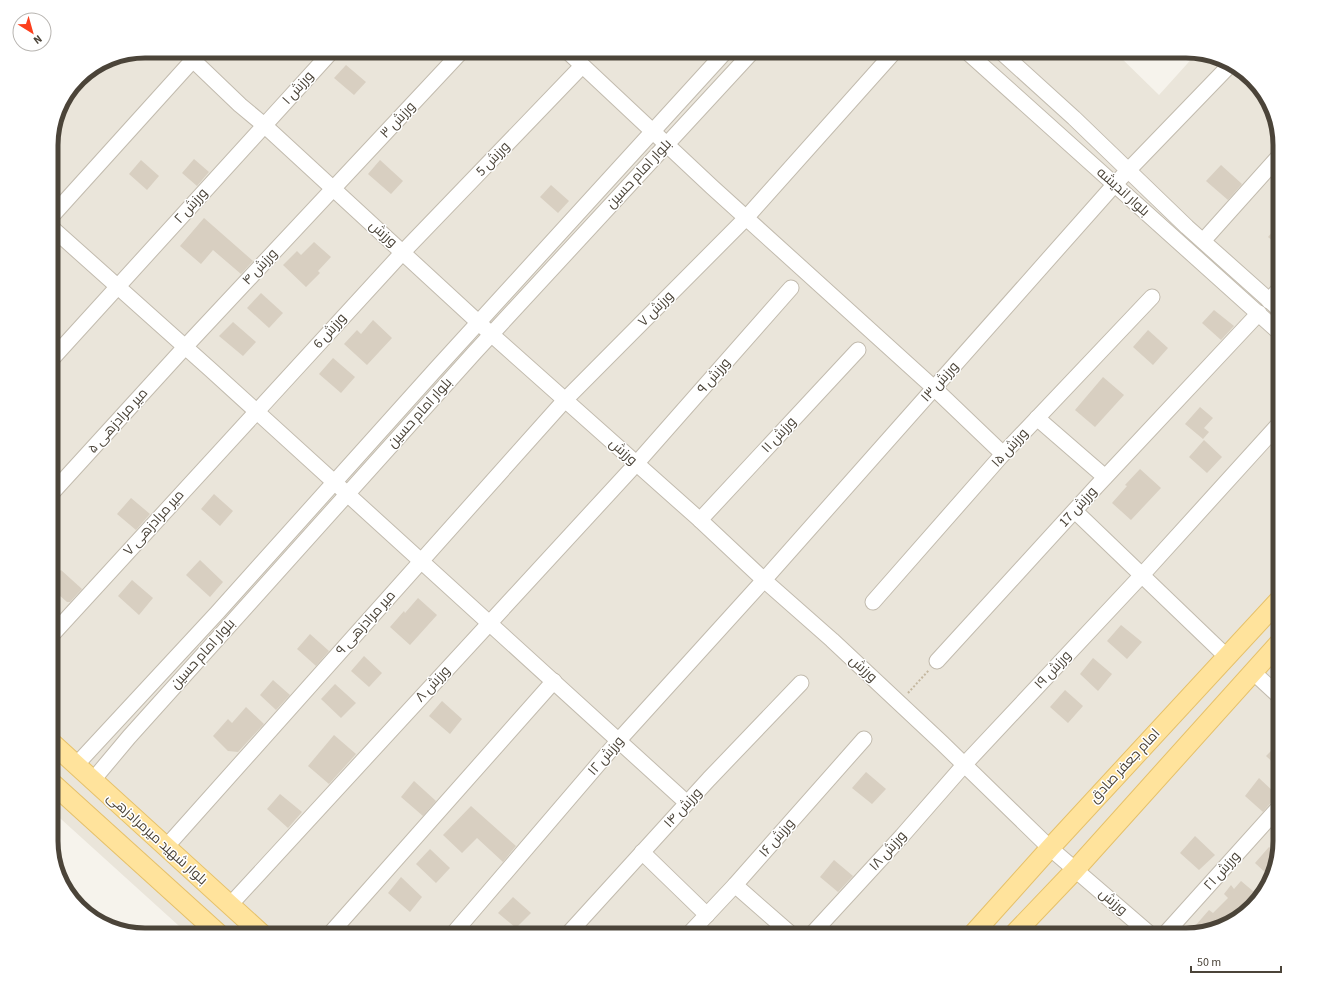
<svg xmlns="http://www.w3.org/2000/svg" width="1331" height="986" viewBox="0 0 1331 986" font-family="'Source Sans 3',Cairo,sans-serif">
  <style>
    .residential { fill: #eae5da }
    .building { fill: #d8cfc1 }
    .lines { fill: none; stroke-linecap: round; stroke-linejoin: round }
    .minor-casing { stroke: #c2bbae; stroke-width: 17 }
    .major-casing { stroke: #e6c16a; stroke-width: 21 }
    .path { stroke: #c4b79f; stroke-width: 2; stroke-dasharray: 2 2; stroke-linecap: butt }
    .minor { stroke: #fff; stroke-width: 15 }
    .major { stroke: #ffe39c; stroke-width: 19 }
    .labels { text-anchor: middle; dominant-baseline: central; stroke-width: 3; stroke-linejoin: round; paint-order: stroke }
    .street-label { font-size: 14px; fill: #4b4439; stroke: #fff }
    .rim { fill: none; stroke: #4b4439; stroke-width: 5 }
  </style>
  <rect width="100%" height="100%" fill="#f6f3ec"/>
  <!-- residential -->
  <polygon class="residential" points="145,51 1114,51 1159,95 1196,54 1243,70 1270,103 1280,145 1280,841 1261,898 1228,925 1186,935 189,935 51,810 51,139 61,103 83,74 109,58"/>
  <!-- building -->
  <g class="building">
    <polygon points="346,65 366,82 354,95 334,78"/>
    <polygon points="194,159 209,172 197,186 182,173"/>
    <polygon points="141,160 159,176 147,190 129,174"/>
    <polygon points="380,160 403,181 391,194 368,174"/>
    <polygon points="1221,165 1242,184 1228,200 1206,181"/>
    <polygon points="551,185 569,201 558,213 540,197"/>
    <polygon points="204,218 253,261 241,274 213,250 201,264 180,246"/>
    <polygon points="1280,223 1280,247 1268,237"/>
    <polygon points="314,242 331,257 318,271 320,273 306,287 283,265 297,251 301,255"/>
    <polygon points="261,293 283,313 269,328 247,308"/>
    <polygon points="1214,310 1234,326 1221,340 1202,323"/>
    <polygon points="373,320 392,338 367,365 344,344 357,330 361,334"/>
    <polygon points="233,322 256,342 243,356 219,336"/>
    <polygon points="1148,330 1168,348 1153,365 1133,347"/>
    <polygon points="333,358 355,377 341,393 319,374"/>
    <polygon points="1103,377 1124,395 1095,427 1075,410"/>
    <polygon points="1200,407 1213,418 1204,428 1209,432 1203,439 1185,424"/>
    <polygon points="1204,440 1222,457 1207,473 1189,457"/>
    <polygon points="1140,469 1161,488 1131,520 1112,503 1127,486 1125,485"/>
    <polygon points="214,494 233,511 220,526 201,509"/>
    <polygon points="131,498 150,514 136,530 117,514"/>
    <polygon points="200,560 223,582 210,597 186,575"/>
    <polygon points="61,570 82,589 70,602 67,602 51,588 51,581"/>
    <polygon points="132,580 153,598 139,615 118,596"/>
    <polygon points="418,598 437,615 410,645 390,627 404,611 405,613"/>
    <polygon points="1121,625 1142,642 1127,659 1107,641"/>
    <polygon points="310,634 329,651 316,666 297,649"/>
    <polygon points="364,656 382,673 369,687 351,671"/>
    <polygon points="1093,658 1112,674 1098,691 1080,674"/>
    <polygon points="273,680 290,695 276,710 260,695"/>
    <polygon points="335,684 356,703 341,718 321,699"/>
    <polygon points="1065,690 1083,706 1068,723 1050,707"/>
    <polygon points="442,701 462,719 450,734 429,716"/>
    <polygon points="246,707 264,724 238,752 228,751 213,736 228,719 232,723"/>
    <polygon points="334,735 356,754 329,784 308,766"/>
    <polygon points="1280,742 1280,769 1266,756"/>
    <polygon points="866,772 886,789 872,804 852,788"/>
    <polygon points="1259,778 1279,797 1273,800 1263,812 1245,796"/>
    <polygon points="414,781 436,801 423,816 401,797"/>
    <polygon points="280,794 302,812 288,828 267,809"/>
    <polygon points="471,806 516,846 503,862 477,838 462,853 443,835"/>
    <polygon points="1195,836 1215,855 1199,870 1180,853"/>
    <polygon points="1269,847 1276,853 1268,875 1255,863"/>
    <polygon points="430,849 450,868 436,883 416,864"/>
    <polygon points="834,860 853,876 838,892 820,877"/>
    <polygon points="401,877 422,897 410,912 388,893"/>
    <polygon points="1241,881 1260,897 1228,925 1200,932 1195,926 1209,910 1213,913 1228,898 1224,894 1231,885 1234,889"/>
    <polygon points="513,897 531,913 516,928 498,913"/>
  </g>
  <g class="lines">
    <defs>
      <g id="minor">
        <polyline points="567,51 712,187 934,388 1003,454"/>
        <polyline points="966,51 1280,333"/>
        <polyline points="1000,51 1074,118 1187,227 1280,310"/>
        <polyline points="193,60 240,105 264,125 491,334 700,520 764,580 832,640 942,743 1050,848 1151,935"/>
        <polyline points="51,217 201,51"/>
        <polyline points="51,227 211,370 687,803"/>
        <polyline points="1203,241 1280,155"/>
        <polyline points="1269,301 1280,288"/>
        <polyline points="51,360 332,51"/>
        <polyline points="1037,418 1105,477"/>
        <polyline points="51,494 185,347 462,51"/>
        <polyline points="1075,511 1227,657"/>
        <polyline points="700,520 858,350"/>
        <polyline points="873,602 1003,454 1152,297"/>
        <polyline points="51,636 403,252 582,66"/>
        <polyline points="937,661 1096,487 1259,313"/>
        <polyline points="1253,672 1280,697"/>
        <polyline points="76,765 217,613 436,369 726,51"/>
        <polyline points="93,780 129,737 475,352 753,51"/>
        <polyline points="166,847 565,400 746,218 895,51"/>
        <polyline points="642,852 707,915"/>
        <polyline points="735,885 792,935"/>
        <polyline points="230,905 636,464 791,288"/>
        <polyline points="329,935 554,681"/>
        <polyline points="452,935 619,740 764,580 1115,184 1229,66"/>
        <polyline points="567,935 709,779 801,683"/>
        <polyline points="688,935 735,885 864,739"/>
        <polyline points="811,935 902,836 964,765 1142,575 1279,424"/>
        <polyline points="1164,935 1280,806"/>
      </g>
      <g id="major">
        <polyline points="51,742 263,935"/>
        <polyline points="51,782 220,935"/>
        <polyline points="972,935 1050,848 1280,599"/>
        <polyline points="1013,935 1075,870 1280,642"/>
      </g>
    </defs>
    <!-- minor casing -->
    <use href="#minor" class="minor-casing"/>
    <!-- major casing -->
    <use href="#major" class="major-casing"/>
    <!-- path -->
    <polyline class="path" points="908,693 929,670"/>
    <!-- minor -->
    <use href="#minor" class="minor"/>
    <!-- major -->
    <use href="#major" class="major"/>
  </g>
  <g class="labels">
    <!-- street labels -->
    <g class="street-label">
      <text transform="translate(298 88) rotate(-48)">ورزش ۱</text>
      <text transform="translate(398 120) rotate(-47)">ورزش ۳</text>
      <text transform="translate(493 159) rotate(-46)">ورزش 5</text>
      <text transform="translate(639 174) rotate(-47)">بلوار امام حسین</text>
      <text transform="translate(1123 192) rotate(42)">بلوار اندیشه</text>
      <text transform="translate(191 206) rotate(-48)">ورزش ۲</text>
      <text transform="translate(383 234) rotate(42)">ورزش</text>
      <text transform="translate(260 267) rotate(-47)">ورزش ۴</text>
      <text transform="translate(656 309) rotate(-45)">ورزش ۷</text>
      <text transform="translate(330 331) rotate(-48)">ورزش 6</text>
      <text transform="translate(714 376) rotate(-49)">ورزش ۹</text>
      <text transform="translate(940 382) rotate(-48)">ورزش ۱۳</text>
      <text transform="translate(420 413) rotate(-48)">بلوار امام حسین</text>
      <text transform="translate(118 421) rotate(-48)">میر مرادزهی ۵</text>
      <text transform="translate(779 435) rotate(-47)">ورزش ۱۱</text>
      <text transform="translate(1010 448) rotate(-48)">ورزش ۱۵</text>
      <text transform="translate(623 452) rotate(42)">ورزش</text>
      <text transform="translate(1078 507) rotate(-48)">ورزش 17</text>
      <text transform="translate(154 523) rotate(-48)">میر مرادزهی ۷</text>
      <text transform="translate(366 623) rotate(-48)">میر مرادزهی ۹</text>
      <text transform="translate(203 654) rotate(-48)">بلوار امام حسین</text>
      <text transform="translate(863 669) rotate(43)">ورزش</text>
      <text transform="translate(1053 670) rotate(-47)">ورزش ۱۹</text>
      <text transform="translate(433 684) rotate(-47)">ورزش ۸</text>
      <text transform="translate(606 756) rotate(-49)">ورزش ۱۲</text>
      <text transform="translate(1125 766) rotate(-47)">امام جعفر صادق</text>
      <text transform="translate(683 808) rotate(-47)">ورزش ۱۴</text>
      <text transform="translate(777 838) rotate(-49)">ورزش ۱۶</text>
      <text transform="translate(157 839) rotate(42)">بلوار شهید میرمرادزهی</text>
      <text transform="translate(888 851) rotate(-48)">ورزش ۱۸</text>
      <text transform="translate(1222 871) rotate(-48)">ورزش ۲۱</text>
      <text transform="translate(1113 902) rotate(41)">ورزش</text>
    </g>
  </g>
  <!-- crop -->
  <path d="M0 0H1331V986H0ZM145 58H1186A87 87 0 0 1 1273 145V841A87 87 0 0 1 1186 928H145A87 87 0 0 1 58 841V145A87 87 0 0 1 145 58Z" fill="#fff" fill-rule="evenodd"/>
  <path class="rim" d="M145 58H1186A87 87 0 0 1 1273 145V841A87 87 0 0 1 1186 928H145A87 87 0 0 1 58 841V145A87 87 0 0 1 145 58Z"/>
  <!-- north arrow -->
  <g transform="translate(32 32) rotate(143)"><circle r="19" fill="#ffffff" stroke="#b7b4b0"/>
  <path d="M0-3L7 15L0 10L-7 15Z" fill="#fc3f1d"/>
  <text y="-6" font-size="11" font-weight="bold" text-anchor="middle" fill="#4b4439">N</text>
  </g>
  <!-- scale -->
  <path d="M1191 966v6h90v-6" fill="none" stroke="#4b4439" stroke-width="2"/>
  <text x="1197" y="966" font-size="12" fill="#4b4439" stroke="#ffffff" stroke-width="3" paint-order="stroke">50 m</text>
</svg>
